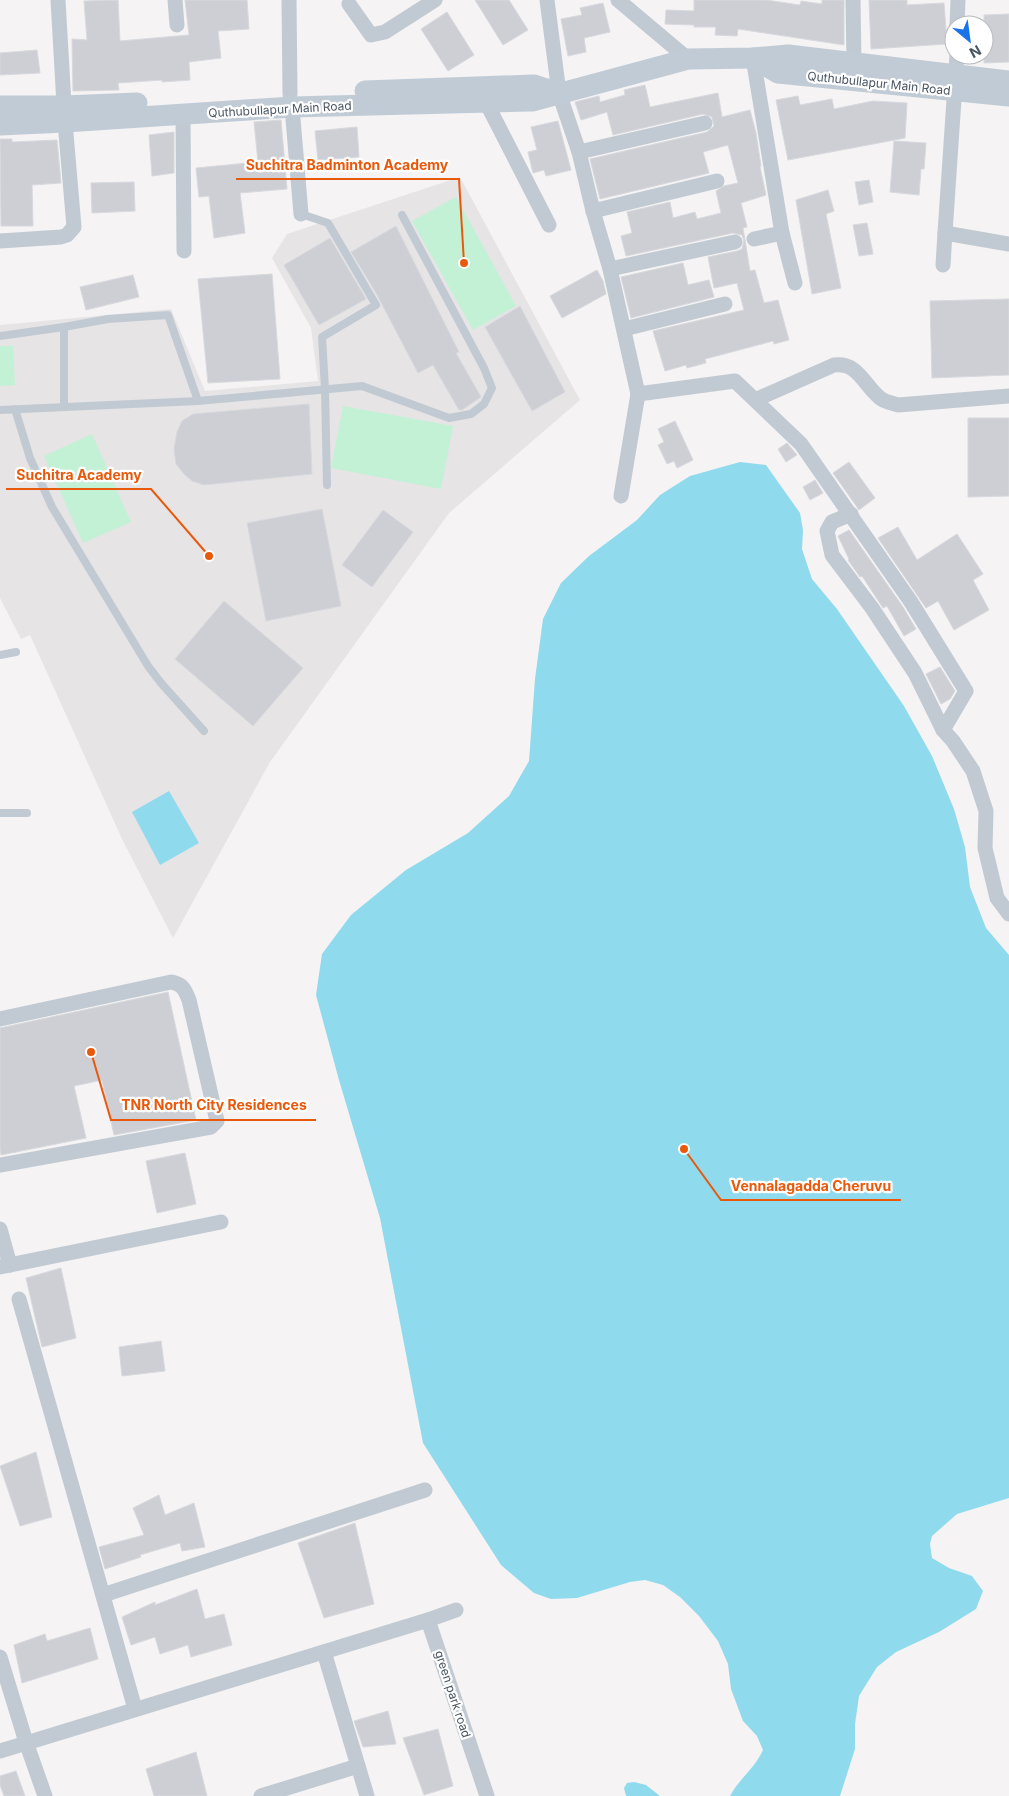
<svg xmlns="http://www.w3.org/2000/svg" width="1009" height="1796" viewBox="0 0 1009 1796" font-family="Inter,sans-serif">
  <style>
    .education { fill: #e6e4e5 }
    .green { fill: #c3f1d5 }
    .water { fill: #90daee }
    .building { fill: #cdcfd5; stroke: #d7d9de }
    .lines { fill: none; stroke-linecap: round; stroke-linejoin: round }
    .lane { stroke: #c1cad2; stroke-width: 8 }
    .street { stroke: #c1cad2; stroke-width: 15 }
    .secondary { stroke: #c1cbd6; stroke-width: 21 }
    .labels { text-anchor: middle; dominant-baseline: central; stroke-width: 4.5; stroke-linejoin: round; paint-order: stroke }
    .street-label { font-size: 12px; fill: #4a5661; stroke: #fff }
    .leader { fill: none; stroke: #e8590c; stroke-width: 2 }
    .callout-dot { fill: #e8590c; stroke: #fff; stroke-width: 2 }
    .callout-label { font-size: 14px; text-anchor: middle; font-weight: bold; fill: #e8590c; stroke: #fff; stroke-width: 4.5; stroke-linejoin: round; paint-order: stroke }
  </style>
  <rect width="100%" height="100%" fill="#f5f3f3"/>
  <!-- education -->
  <polygon class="education" points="460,177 580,400 449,513 270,762 173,938 122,839 30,635 21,639 0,598 0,325 171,309 205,391 318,381 311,328 272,258 287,234"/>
  <!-- green -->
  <g class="green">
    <polygon points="456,197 516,306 473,330 412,221"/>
    <polygon points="0,346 13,346 15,385 0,386"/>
    <polygon points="343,406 453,426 441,489 331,468"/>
    <polygon points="92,434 131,522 83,543 44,456"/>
  </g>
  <!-- water -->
  <g class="water">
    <path d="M740 462 766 465 800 513 803 530 802 549 812 579 837 609 904 706 932 756 954 809 965 847 970 887 986 928 1009 955V1498L957 1514 932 1536 930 1544 932 1558 949 1568 972 1576 983 1591 976 1609 939 1632 896 1652 877 1667 859 1696 855 1724V1749L840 1796H730C739 1779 755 1768 763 1750L757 1736 743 1721 731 1689 728 1664 718 1641 699 1616 680 1597 663 1585 645 1580 630 1582 577 1598 551 1599 534 1593 501 1565 423 1443 380 1218 339 1080 316 995 322 954 351 915 406 870 468 833 509 796 529 761 535 679 543 619 561 583 589 556 637 520 660 495 690 476Z"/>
    <polygon points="169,791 199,843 160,865 132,812"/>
    <polygon points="634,1782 646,1785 660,1796 626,1796 624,1788 627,1783"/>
  </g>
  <!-- building -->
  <g class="building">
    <polygon points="118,0 120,41 189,35 185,0 247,0 249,29 218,31 221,58 189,62 190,80 162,82 162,80 118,83 119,90 73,91 72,39 87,40 84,1"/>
    <polygon points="475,0 509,0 528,30 503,45"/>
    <polygon points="694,0 766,0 800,5 801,1 822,4 822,0 844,0 844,45 738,29 737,36 715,35 716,27 694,27 694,25 665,24 666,10 694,11"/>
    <polygon points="869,0 907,0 907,5 944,3 947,44 871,49"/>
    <polygon points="603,3 610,32 584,38 586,52 568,56 561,19 582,15 580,8"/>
    <polygon points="447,12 474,55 448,71 421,29"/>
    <polygon points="1009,14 1009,62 984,63 984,15"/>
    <polygon points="37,50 40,73 0,75 0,53"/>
    <polygon points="645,85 650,107 718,93 722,117 750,110 756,133 761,166 760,167 766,195 741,203 747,227 743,228 745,240 750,271 755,270 764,303 778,300 789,340 774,344 773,341 705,359 706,363 687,368 686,365 665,371 653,331 744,310 737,283 714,288 708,257 737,251 742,249 744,241 742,235 733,233 626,256 621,236 632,233 627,212 670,202 673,218 695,212 697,219 721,213 716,191 724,186 738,183 728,145 703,152 709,173 600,199 590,159 707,132 714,126 712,117 703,114 613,135 607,112 581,120 575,102 599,96 600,102 625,95 624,90"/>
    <polygon points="798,96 800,105 832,99 834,109 873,101 907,103 905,138 788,160 776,100"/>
    <polygon points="281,120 287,189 240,193 245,233 214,238 209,196 199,197 196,168 258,162 254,122"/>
    <polygon points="558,121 571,170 546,176 544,170 533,173 528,152 537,150 531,127"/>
    <polygon points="357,127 359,157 318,160 315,131"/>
    <polygon points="174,132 174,173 152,176 149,135"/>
    <polygon points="0,139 12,139 12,142 57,140 61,183 32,185 33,226 1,226"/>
    <polygon points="894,141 926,143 924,169 921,169 919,195 890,192"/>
    <polygon points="869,180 873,202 859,205 855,182"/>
    <polygon points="134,182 135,211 92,213 91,183"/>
    <polygon points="828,190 834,211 826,214 841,288 812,294 796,200"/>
    <polygon points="867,223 873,254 859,256 853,225"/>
    <polygon points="396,226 459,352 456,353 481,397 462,410 459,410 433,365 418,373 376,293 351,252"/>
    <polygon points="330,238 366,299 319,325 284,265"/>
    <polygon points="683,263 688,285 709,280 714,297 631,318 621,277"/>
    <polygon points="597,270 603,281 606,294 562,318 550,296"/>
    <polygon points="272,274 280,379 208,383 198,279"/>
    <polygon points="133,275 139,297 86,310 80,287"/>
    <polygon points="1009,299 1009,375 932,378 930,301"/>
    <polygon points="520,306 565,392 532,411 485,327"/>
    <polygon points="309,404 312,474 204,485 192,481 184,474 176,464 174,449 177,432 182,421 193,414"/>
    <polygon points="968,418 1009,418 1009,496 968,497"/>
    <polygon points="675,421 693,460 677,468 674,461 667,464 658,445 664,442 658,429"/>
    <polygon points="787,443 797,455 786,462 778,449"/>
    <polygon points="849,462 875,498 859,510 833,473"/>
    <polygon points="815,480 823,493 810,500 803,487"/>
    <polygon points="322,509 341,606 266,621 247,523"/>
    <polygon points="383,510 413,532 372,587 342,565"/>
    <polygon points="898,527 917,560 957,534 983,574 973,580 989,610 954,630 938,601 926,608 878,538"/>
    <polygon points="849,530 903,607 916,629 904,636 887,606 883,608 862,576 860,577 848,560 849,559 838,536"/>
    <polygon points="224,601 303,668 253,726 175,659"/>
    <polygon points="940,667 955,691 950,699 941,704 926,674"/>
    <polygon points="168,992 196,1120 114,1135 102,1080 74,1086 86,1138 1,1155 0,1149 0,1028"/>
    <polygon points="185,1153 196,1204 157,1213 146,1161"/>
    <polygon points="61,1268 76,1338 42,1347 26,1278"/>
    <polygon points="161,1341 165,1371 122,1376 119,1347"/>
    <polygon points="36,1452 52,1517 20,1526 0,1466"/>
    <polygon points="159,1495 165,1515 194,1503 205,1547 182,1551 180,1543 140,1555 141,1557 105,1569 99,1547 144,1535 133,1508"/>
    <polygon points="355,1523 374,1604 324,1618 298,1543"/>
    <polygon points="197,1589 205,1619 224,1614 232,1645 191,1657 188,1645 160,1654 155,1637 131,1645 122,1617 155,1602 155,1605"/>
    <polygon points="90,1628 98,1659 22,1683 14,1645 45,1634 47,1641"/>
    <polygon points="388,1711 396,1744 363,1747 354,1721"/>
    <polygon points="438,1729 453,1786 424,1795 403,1738"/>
    <polygon points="196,1752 207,1796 154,1796 146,1769"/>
    <polygon points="16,1771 25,1796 4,1796 0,1785 0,1776"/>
  </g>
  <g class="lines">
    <!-- lane -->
    <g class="lane">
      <polyline points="301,214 328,223 376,305 322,337 325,389 327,485"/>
      <polyline points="64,327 108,319 168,315 198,401"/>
      <polyline points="0,336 64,327 64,407"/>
      <polyline points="15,409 30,458 52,507 148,666 161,683 204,731"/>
      <polyline points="0,410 198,401 362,386 449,418 471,414 484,404 492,388 484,368 402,215"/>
      <polyline points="0,655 16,652"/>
      <polyline points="0,813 27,813"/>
    </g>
    <!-- street -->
    <g class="street">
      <polyline points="175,0 177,25"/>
      <polyline points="289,0 290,94"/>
      <polyline points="547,0 559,93 579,152 593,211 610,269 638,394 735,381 801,444 911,602 966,691 943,730"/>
      <polyline points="618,0 688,59"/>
      <polyline points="853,0 854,62"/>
      <polyline points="349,4 371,35 385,32 435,0"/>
      <polyline points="957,25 958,0"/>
      <polyline points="753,58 782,233 795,283"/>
      <polyline points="486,102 549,225"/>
      <polyline points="292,107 301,214"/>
      <polyline points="183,114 184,251"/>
      <polyline points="579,152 705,123"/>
      <polyline points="593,211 717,181"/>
      <polyline points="945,233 957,55"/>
      <polyline points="754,239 782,233"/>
      <polyline points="0,241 61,237 67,235 74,227 65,122 58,0"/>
      <polyline points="943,265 945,233 1009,244"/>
      <polyline points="610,269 735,242"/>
      <polyline points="624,329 725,304"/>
      <path d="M755 400 834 365C858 362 863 384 880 398 885 402 892 403 898 405L1009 396"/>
      <polyline points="621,496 638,394"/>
      <polyline points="851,514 832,522 827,531 832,555 872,608 915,673 943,730 953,741 973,771 986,811 985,848 997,898 1009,914"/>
      <path d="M0 1019 171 982C183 984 185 990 189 1000L217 1121 211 1127 0 1165"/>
      <polyline points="0,1229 10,1265"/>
      <polyline points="0,1267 221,1222"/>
      <polyline points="19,1299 135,1709"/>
      <polyline points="103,1595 425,1490"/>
      <polyline points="456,1610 428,1620 487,1796"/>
      <polyline points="324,1652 367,1796"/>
      <polyline points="0,1657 26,1742 45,1796"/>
      <polyline points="0,1751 428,1620"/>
      <polyline points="261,1796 358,1766"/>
    </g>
    <!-- secondary -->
    <g class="secondary">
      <polyline points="753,58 778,73 1009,96"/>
      <polyline points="365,91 534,85 559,93"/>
      <polyline points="0,106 64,106 137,103"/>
      <polyline points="0,125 65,122 292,107 532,101 688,59 753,58 788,55 1009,81"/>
    </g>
  </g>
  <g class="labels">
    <!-- street labels -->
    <g class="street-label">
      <text transform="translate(879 83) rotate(6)">Quthubullapur Main Road</text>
      <text transform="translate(280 109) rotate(-3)">Quthubullapur Main Road</text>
      <text transform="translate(453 1694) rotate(72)">green park road</text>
    </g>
  </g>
  <!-- callouts -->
  <path class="leader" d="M464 263L459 179H236M209 556L151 489H6M91 1052L111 1120H316M684 1149L721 1200H901"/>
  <g class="callout-dot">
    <circle cx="464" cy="263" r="5"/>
    <circle cx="209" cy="556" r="5"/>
    <circle cx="91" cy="1052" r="5"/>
    <circle cx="684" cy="1149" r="5"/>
  </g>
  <g class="callout-label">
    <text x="347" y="170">Suchitra Badminton Academy</text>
    <text x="79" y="480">Suchitra Academy</text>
    <text x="214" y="1110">TNR North City Residences</text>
    <text x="811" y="1191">Vennalagadda Cheruvu</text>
  </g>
  <!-- north arrow -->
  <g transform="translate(969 40) rotate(151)"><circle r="24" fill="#ffffff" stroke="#b7bbc0"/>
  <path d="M0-4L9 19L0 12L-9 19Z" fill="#1a73e8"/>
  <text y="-8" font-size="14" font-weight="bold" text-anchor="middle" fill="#4a5661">N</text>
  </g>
</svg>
